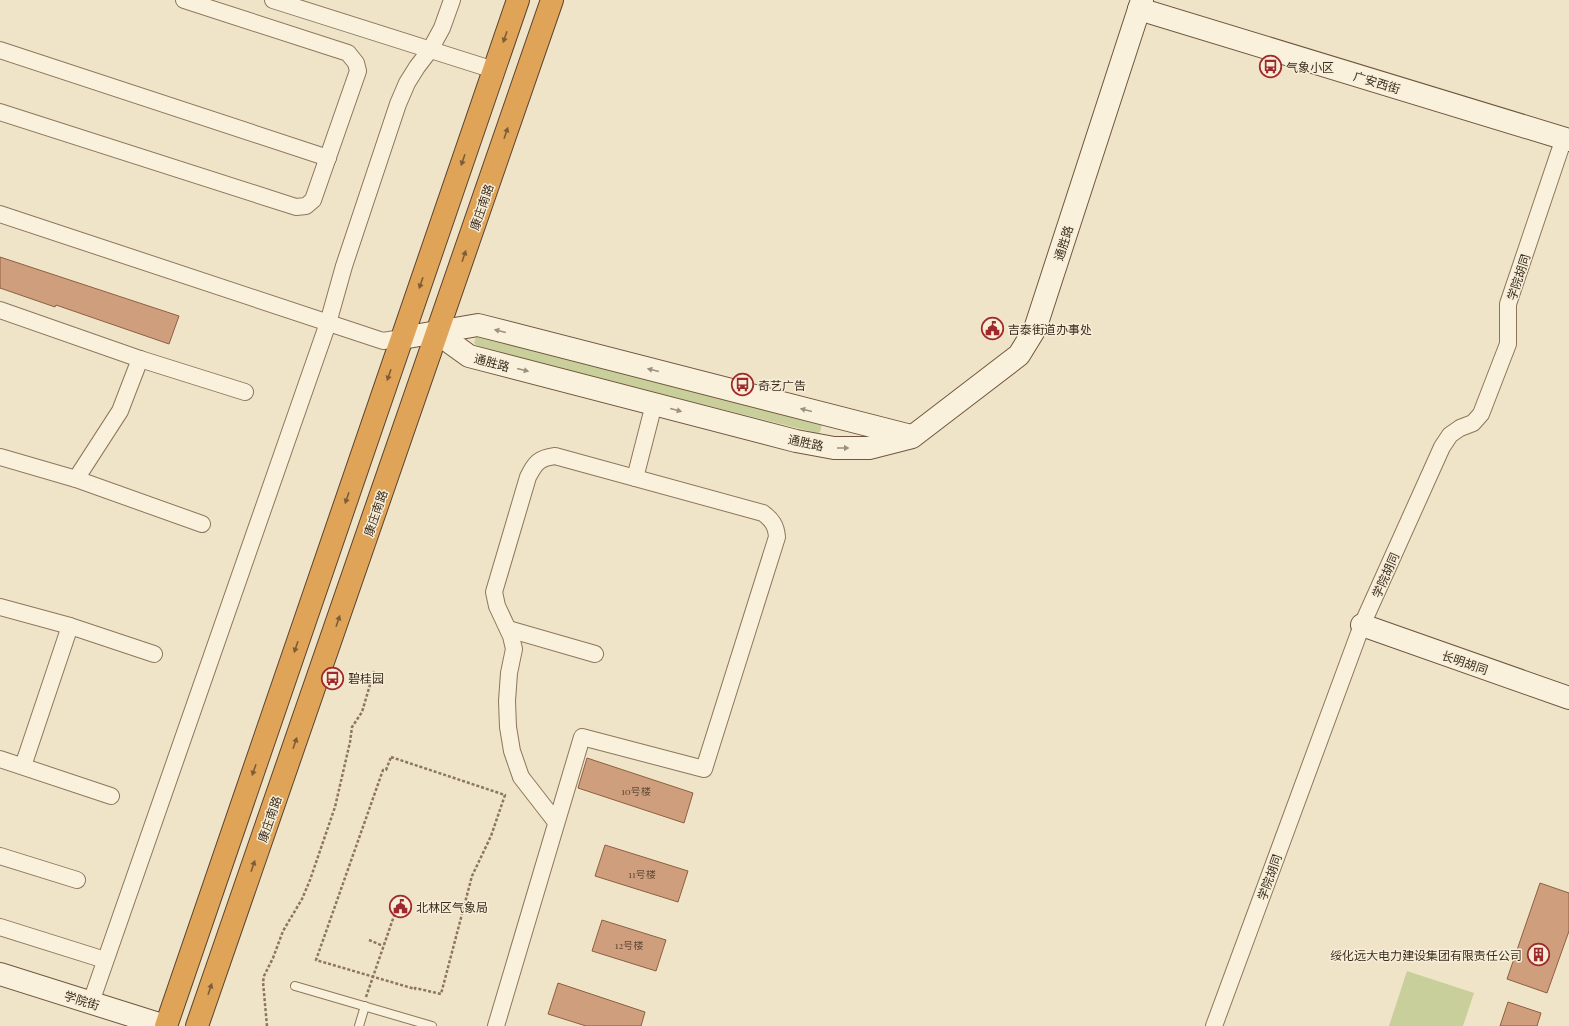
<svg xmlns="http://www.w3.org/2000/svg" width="1569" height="1026" viewBox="0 0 1569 1026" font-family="'Playfair Display','Noto Sans SC',serif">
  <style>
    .green { fill: #c9cf9b }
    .building { fill: #cf9f7d; stroke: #8d5f41 }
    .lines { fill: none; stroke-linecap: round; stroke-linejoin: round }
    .lane-casing { stroke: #8d765c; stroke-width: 10 }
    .street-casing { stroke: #8d765c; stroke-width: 18 }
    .secondary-casing { stroke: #6f573f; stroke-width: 24 }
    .highway-casing { stroke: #5b4430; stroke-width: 24 }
    .path { stroke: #8d765c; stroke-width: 2.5; stroke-dasharray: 3 2; stroke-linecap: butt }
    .lane { stroke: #faf1dc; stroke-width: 8 }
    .street { stroke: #faf1dc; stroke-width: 16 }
    .secondary { stroke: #faf1dc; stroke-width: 22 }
    .highway { stroke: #e0a458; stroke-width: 22 }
    .oneway { fill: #7e5d36 }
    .oneway2 { fill: #9c907e }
    .labels { text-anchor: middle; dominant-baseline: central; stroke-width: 3; stroke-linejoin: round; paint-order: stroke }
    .number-label { font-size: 10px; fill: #624a37 }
    .poi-label { font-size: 12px; fill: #3d2e20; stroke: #f7eed8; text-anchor: start }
    .street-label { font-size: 12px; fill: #3d2e20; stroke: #f7eed8 }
  </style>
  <rect width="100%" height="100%" fill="#f0e4c8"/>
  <!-- green -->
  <g class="green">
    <polygon points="477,334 823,421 820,432 817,433 478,348 474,343"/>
    <polygon points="1407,971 1474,993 1463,1026 1389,1026"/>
  </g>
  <!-- building -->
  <g class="building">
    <polygon points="0,257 179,316 169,344 56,305 55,307 0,288"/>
    <polygon points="587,758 693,793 684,823 578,788"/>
    <polygon points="605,845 688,871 678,902 595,876"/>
    <polygon points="1540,883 1569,893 1569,931 1547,993 1507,979"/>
    <polygon points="602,920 666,940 656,971 592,951"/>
    <polygon points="558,983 645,1012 641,1026 586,1026 548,1014"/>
    <polygon points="1508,1002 1541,1013 1537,1026 1500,1026"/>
  </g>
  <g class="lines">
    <defs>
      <g id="lane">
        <polyline points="295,986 432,1026"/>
        <polyline points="359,1026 365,1006"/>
      </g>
      <g id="street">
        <polyline points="273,0 494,70"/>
        <polyline points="0,50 328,158"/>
        <polyline points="0,112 296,207 306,206 313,200 358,71 356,63 348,53 184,0"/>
        <polyline points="0,214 383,341 402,338"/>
        <polyline points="0,310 140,359 245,392"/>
        <polyline points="0,457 76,479 202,524"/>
        <polyline points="635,478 654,404"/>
        <polyline points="76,479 120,411 140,359"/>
        <polyline points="0,607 70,626 154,654"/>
        <polyline points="508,629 595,654"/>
        <polyline points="0,759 111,796"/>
        <polyline points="23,766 70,626"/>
        <polyline points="0,856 77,880"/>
        <polyline points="0,927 105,960"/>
        <polyline points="91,1002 328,323 344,266 398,104 407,83 417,67 430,50 442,28 452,0"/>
        <path d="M496 1026 582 737 704 769 777 537C776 525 772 520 763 513L555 456C539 458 535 463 528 477L494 592 497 606 511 636 514 649 509 673 507 701 508 727 512 751 521 777 556 822"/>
        <polyline points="1214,1026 1362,625 1442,447 1450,435 1460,428 1473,423 1481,414 1508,344 1508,304 1564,138"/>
      </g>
      <g id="secondary">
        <polyline points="1139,9 1569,140"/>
        <polyline points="437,333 469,356 796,441 834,448 869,448 912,437 1019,355 1035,329 1142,0"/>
        <polyline points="402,338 478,325 911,436"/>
        <polyline points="1362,625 1569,698"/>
        <polyline points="0,974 165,1026"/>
      </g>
      <g id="highway">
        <polyline points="166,1026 518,0"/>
        <polyline points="197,1026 552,0"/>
      </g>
    </defs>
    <!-- lane casing -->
    <use href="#lane" class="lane-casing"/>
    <!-- street casing -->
    <use href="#street" class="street-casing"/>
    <!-- secondary casing -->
    <use href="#secondary" class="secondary-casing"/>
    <!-- highway casing -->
    <use href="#highway" class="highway-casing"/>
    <!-- path -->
    <g class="path">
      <polygon points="391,757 505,795 491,836 472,876 441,994 415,988 415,989 316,960 383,770 386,770"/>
      <polyline points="369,940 383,946"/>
      <polyline points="366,997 395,913"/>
      <polyline points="267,1026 263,982 264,976 273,958 283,931 302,899 310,880 335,807 350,742 352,727 362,712 374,671"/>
    </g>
    <!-- lane -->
    <use href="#lane" class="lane"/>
    <!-- street -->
    <use href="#street" class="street"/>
    <!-- secondary -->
    <use href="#secondary" class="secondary"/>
    <!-- highway -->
    <use href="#highway" class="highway"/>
  </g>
  <!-- one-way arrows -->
  <defs><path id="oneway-solid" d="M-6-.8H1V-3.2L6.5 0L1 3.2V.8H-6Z"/></defs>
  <g class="oneway">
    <use href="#oneway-solid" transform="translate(505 37) rotate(109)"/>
    <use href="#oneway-solid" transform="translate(506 133) rotate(-71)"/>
    <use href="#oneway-solid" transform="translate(463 160) rotate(109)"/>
    <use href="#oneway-solid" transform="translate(464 256) rotate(-71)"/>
    <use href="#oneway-solid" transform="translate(421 283) rotate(109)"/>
    <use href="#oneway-solid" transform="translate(389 375) rotate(109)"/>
    <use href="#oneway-solid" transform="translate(347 498) rotate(109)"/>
    <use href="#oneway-solid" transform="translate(338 621) rotate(-71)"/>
    <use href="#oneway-solid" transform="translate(296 647) rotate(109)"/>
    <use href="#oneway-solid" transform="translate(295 743) rotate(-71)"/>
    <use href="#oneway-solid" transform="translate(254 770) rotate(109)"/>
    <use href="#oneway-solid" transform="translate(253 866) rotate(-71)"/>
    <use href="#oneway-solid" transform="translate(210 989) rotate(-71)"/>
  </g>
  <g class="oneway2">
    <use href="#oneway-solid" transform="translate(500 331) rotate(-166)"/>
    <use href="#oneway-solid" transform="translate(523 370) rotate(14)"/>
    <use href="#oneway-solid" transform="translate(653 370) rotate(-166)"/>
    <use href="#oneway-solid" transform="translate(676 410) rotate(15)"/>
    <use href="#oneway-solid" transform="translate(806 410) rotate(-166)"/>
    <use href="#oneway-solid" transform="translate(843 448)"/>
  </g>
  <!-- icons -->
  <defs>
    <symbol id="bus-ring" viewBox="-11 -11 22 22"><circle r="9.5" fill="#f7eed8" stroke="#9e2a2b" stroke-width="1.5"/><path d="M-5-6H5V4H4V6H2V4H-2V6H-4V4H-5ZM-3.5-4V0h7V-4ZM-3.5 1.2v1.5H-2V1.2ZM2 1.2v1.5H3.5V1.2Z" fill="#9e2a2b"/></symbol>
    <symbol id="civic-ring" viewBox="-11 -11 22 22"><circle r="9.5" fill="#f7eed8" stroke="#9e2a2b" stroke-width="1.5"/><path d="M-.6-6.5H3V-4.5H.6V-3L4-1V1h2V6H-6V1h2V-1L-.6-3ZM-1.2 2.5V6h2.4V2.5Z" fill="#9e2a2b"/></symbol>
    <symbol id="building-ring" viewBox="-11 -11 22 22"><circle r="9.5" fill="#f7eed8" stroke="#9e2a2b" stroke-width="1.5"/><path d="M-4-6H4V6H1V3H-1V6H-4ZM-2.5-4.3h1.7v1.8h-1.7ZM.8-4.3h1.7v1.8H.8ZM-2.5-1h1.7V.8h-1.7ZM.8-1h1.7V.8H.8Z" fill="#9e2a2b"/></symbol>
  </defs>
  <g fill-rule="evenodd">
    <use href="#bus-ring" x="1258" y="54" width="25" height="25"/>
    <use href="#civic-ring" x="980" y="316" width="25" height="25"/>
    <use href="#bus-ring" x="730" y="372" width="25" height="25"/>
    <use href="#bus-ring" x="320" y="666" width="25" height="25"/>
    <use href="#civic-ring" x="388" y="894" width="25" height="25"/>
    <use href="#building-ring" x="1526" y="942" width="25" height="25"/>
  </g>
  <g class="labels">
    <!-- number labels -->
    <g class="number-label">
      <text x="636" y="791">10号楼</text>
      <text x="642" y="874">11号楼</text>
      <text x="629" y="945">12号楼</text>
    </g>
    <!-- poi labels -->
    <g class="poi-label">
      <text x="1286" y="67">气象小区</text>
      <text x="1008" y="329">吉泰街道办事处</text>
      <text x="758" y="385">奇艺广告</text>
      <text x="348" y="678">碧桂园</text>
      <text x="416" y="907">北林区气象局</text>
      <text x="1522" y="955" text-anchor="end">绥化远大电力建设集团有限责任公司</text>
    </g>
    <!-- street labels -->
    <g class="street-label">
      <text transform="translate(1377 82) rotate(17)">广安西街</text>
      <text transform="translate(481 207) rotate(-71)">康庄南路</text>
      <text transform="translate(1063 243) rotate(-72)">通胜路</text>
      <text transform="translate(1518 277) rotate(-72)">学院胡同</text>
      <text transform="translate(492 362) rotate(15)">通胜路</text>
      <text transform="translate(806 442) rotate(12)">通胜路</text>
      <text transform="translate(375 513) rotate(-71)">康庄南路</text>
      <text transform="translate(1385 575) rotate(-66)">学院胡同</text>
      <text transform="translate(1465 662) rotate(19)">长明胡同</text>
      <text transform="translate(269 819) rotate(-71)">康庄南路</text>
      <text transform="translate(1269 877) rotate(-70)">学院胡同</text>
      <text transform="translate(82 1000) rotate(18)">学院街</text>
    </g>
  </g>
</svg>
